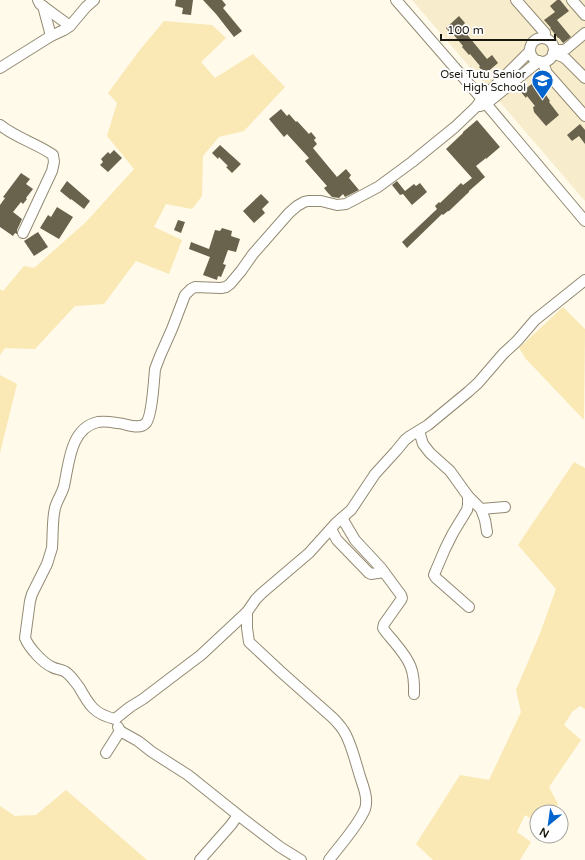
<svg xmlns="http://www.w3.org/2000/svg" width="585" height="860" viewBox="0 0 585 860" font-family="'Varela Round',sans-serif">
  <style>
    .built { fill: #f7eccb }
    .green { fill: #fae9b5 }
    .building { fill: #69624c }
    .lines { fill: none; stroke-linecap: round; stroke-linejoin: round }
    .minor-casing { stroke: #928a73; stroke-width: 12 }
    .minor { stroke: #fff; stroke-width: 10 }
    .labels { text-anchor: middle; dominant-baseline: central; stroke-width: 4; stroke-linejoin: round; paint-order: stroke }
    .poi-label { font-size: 11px; fill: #1b180f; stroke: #fff; text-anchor: end }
  </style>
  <rect width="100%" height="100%" fill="#fffaea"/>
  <!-- built -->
  <polygon class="built" points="412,0 585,0 585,201"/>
  <!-- green -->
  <g class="green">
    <polygon points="164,21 212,25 226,38 201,62 215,78 253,54 285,87 244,131 219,137 203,156 202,196 192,209 166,204 154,227 182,240 169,274 136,261 104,304 75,306 35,349 5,348 0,355 0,289 3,291 24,266 34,268 86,222 134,169 107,136 117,103 108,93 139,51"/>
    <polygon points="563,307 585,329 584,420 526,359 519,348"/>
    <polygon points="0,375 17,384 0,453"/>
    <polygon points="574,462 585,468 585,709 580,706 572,712 564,725 581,740 549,787 558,804 553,812 537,812 537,822 525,815 517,832 531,842 520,860 433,860 416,844 460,775 489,780 521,712 516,690 539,636 556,589 518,545"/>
    <polygon points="66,790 147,860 0,860 0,806 15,816 36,815"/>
  </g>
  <!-- building -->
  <g class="building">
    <polygon points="176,0 193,0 191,15 182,14 183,8 175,6"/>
    <polygon points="203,0 222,0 226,5 223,8 242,31 234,37 216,14"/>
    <polygon points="557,0 560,0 569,11 557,20 571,37 563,43 559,38 558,38 550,28 551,28 544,20 555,12 550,6"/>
    <polygon points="459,16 465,23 461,27 487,59 492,55 498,63 485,74 479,67 480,66 470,54 469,55 462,47 463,46 453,34 452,35 446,28"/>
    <polygon points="540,78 548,89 544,92 550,101 549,102 559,115 546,126 534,112 533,107 535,106 527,96 526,98 521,92"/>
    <polygon points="281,109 287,116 289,114 296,122 297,121 309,134 311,132 316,138 314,140 317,144 313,148 337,177 346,169 351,175 349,178 359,190 345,197 343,194 339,198 332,197 328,193 324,188 327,186 305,161 309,158 287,134 284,137 269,119"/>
    <polygon points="477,120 500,147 486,159 486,158 476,166 485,177 469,191 469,192 449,211 448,211 443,215 442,214 407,248 402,242 437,209 435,206 439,202 440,203 461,183 463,185 472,178 446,149 463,133 463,132"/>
    <polygon points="580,124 585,130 585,144 579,136 572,141 567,135"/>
    <polygon points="220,145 241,164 232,173 226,167 228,166 219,157 218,159 212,153"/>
    <polygon points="114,150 122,158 108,172 100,165 103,162 101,159 108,152 110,154"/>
    <polygon points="21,173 30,179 26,184 33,189 26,198 27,199 23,204 21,202 13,212 22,219 17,230 17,234 15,233 13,236 0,227 0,205 5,198 3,197"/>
    <polygon points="67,181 90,201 84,209 71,199 71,200 60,191"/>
    <polygon points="397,181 405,191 414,184 416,186 420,183 427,192 412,205 403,194 400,195 392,185"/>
    <polygon points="261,194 269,202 262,209 265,213 254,223 243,211"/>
    <polygon points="57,207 73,217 59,239 40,228 48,215 51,217"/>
    <polygon points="178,220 185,222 181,233 174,230"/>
    <polygon points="222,228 232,231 231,236 240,239 236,252 228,250 223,264 226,265 221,277 218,276 217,280 203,275 210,257 189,249 191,242 209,249 215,230 220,231"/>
    <polygon points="38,232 48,247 34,256 24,241"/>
  </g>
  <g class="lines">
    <defs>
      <g id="minor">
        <polyline points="38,0 40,4 70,26"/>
        <polyline points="396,0 482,99 585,221"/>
        <polyline points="516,0 545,33 544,38"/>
        <polyline points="572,0 585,15"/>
        <polyline points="43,6 51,36"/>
        <circle cx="542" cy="50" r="12"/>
        <polyline points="554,50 562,50 566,49 585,33"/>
        <polyline points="553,53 563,57 566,59 585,78"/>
        <polyline points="543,62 544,66 547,73 585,116"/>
        <polyline points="0,68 51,36 64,30 70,26 86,7 94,0"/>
        <polyline points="480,106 486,104 539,61"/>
        <path d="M0 125C16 138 36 143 53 155L54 162 52 171 23 233"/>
        <polyline points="419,431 423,444 430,453 450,471 468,496 468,505 467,510 453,533 445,549 436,570 434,575 436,578 469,607"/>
        <polyline points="468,496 481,509 485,520 487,532"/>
        <polyline points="481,509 505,507"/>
        <path d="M342 518 355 540 381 568 401 595 402 598 401 600 384 624 383 628C386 633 391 638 395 643 410 661 415 670 414 694"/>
        <polyline points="331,529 337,540 369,573 371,574 384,572"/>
        <path d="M247 612V628L249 642 280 671 333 718C338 723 343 729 346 735 352 747 355 760 359 773 362 784 369 798 365 809 358 826 340 845 329 860"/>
        <path d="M115 719C94 714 89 705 79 687 75 682 72 677 67 673 63 669 57 670 52 667 43 663 29 648 25 638L30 601 32 594 47 564 52 548C53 535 52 520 55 508 57 500 62 494 64 486 69 464 70 428 98 422 104 421 111 422 117 423 125 423 139 431 146 423 152 416 154 380 155 369L160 356 172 329 185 295 191 289 195 287 221 288 226 287 230 284 241 271 253 254 289 213 297 206 304 202 308 201H321L337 205 346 204 378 187 412 162 455 127 476 107 482 99 530 51"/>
        <polyline points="115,719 130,707 143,699 164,683 201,655 247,612 256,599 262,593 309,553 336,523 351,510 375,474 396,451 405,440 410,436 428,425 468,392 478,383 503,354 517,341 535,320 585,280"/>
        <polyline points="120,731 138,741 152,752 188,775 238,815 280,847 301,860"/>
        <polyline points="106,753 120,731 118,727"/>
        <polyline points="200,860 231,825 238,815"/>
      </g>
    </defs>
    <!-- minor casing -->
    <use href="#minor" class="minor-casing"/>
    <!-- minor -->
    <use href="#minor" class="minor"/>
  </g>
  <!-- icons -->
  <defs>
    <symbol id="school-pin" viewBox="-11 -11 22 30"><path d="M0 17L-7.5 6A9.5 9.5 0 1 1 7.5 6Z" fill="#0264cc" stroke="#fff"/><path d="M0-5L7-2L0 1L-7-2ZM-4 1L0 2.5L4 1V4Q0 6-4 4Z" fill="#fff"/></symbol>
  </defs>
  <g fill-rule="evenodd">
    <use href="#school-pin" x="530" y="68" width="25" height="34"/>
  </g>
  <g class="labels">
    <!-- poi labels -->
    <g class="poi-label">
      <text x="526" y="74">Osei Tutu Senior<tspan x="526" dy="13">High School</tspan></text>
    </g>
  </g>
  <!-- north arrow -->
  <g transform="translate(549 824) rotate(209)"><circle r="19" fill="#ffffff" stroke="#a4a39f"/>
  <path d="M0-3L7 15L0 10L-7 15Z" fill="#0264cc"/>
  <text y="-6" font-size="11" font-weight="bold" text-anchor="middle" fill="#1b180f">N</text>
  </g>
  <!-- scale -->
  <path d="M441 34v6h114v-6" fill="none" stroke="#1b180f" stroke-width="2"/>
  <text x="447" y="34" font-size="12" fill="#1b180f" stroke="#ffffff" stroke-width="3" paint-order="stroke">100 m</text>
</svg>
